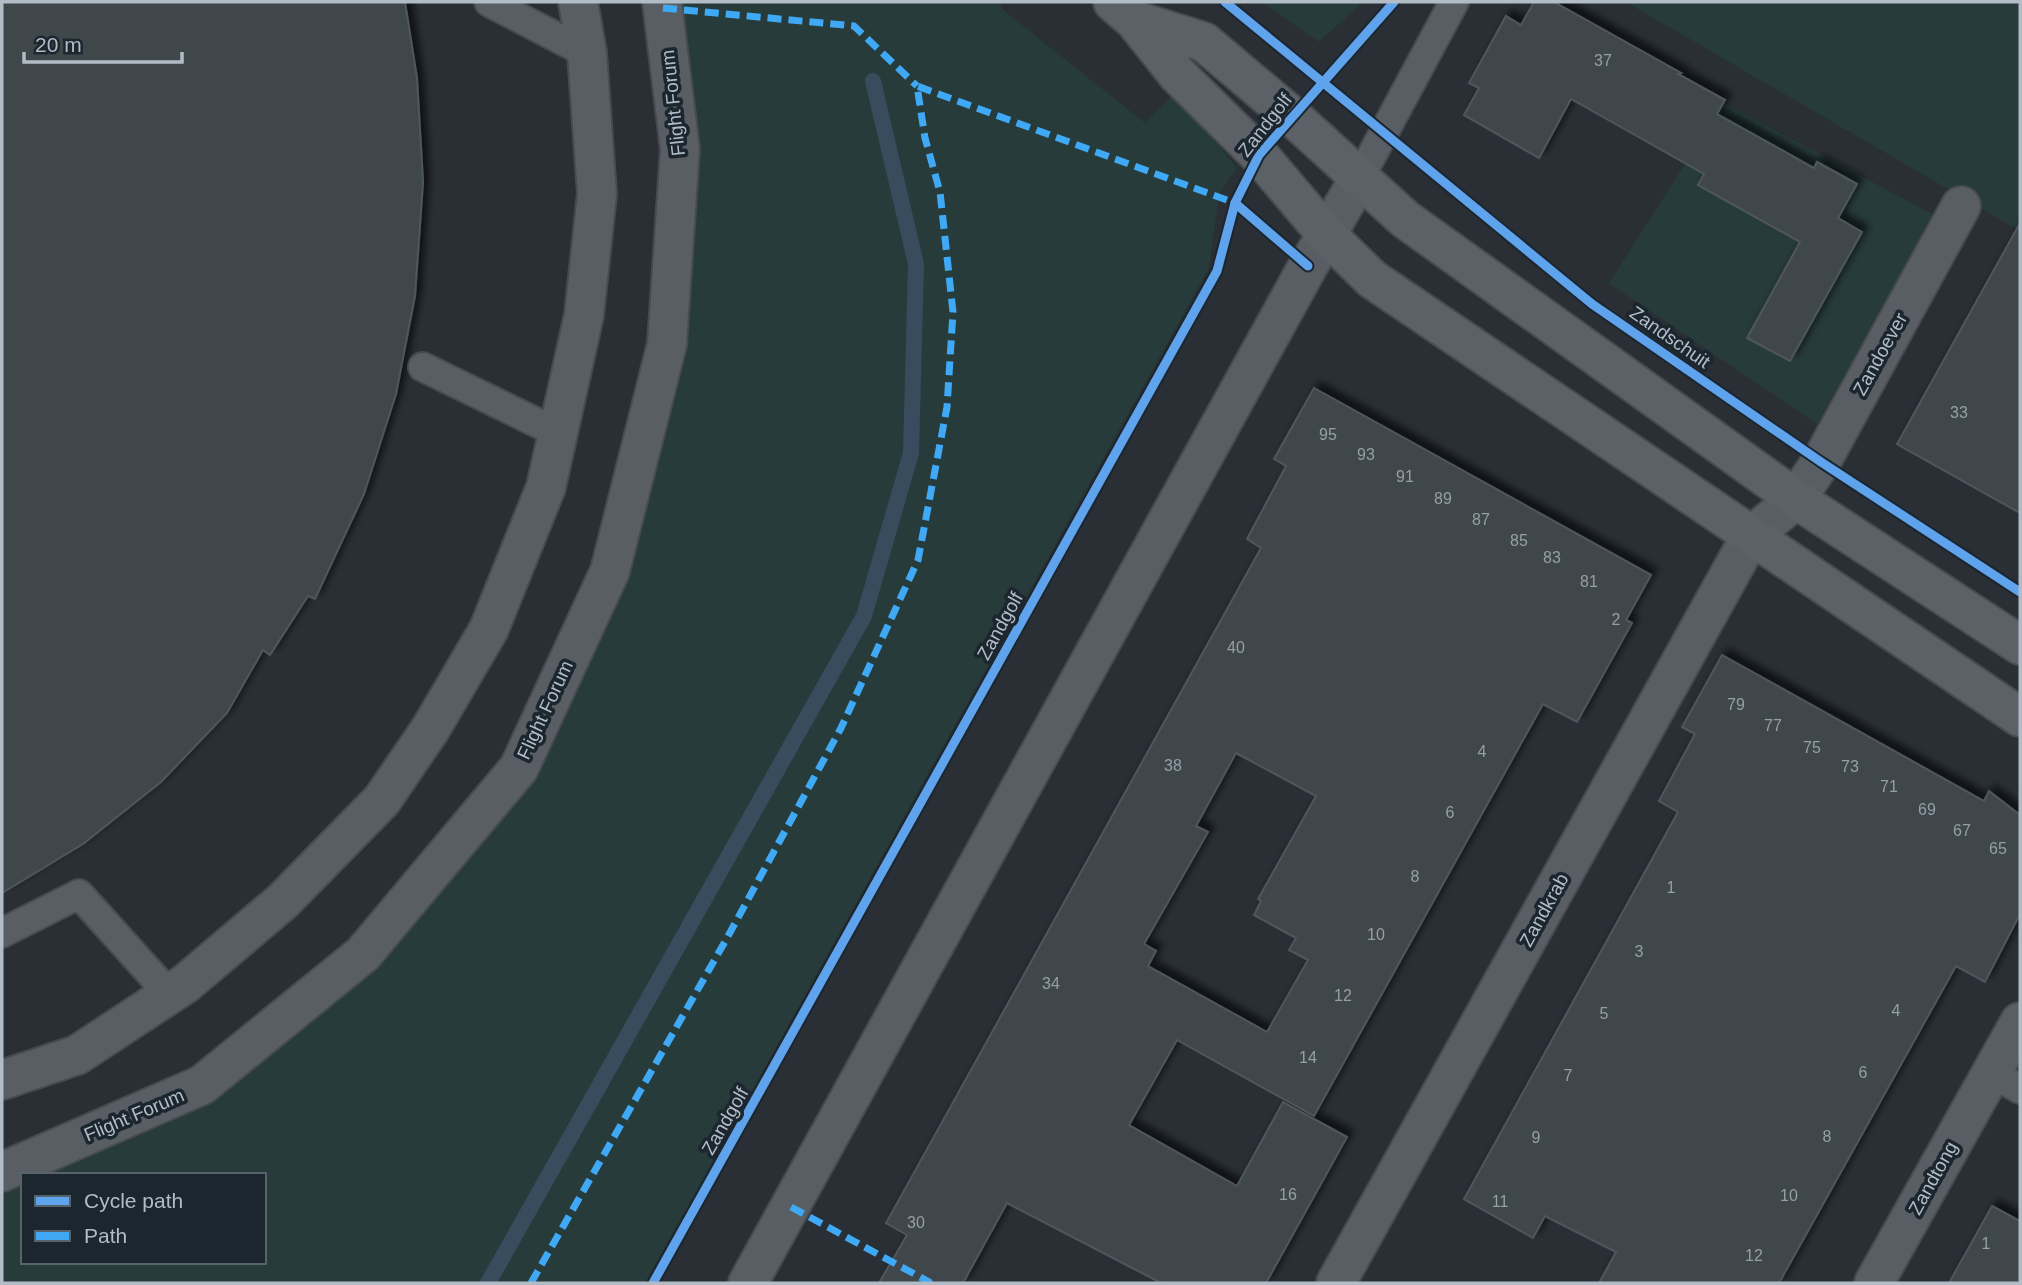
<svg xmlns="http://www.w3.org/2000/svg" width="2022" height="1285" viewBox="0 0 2022 1285" font-family="Arial,sans-serif">
  <style>
    .green { fill: #273b3b }
    .lines { fill: none; stroke-linecap: round; stroke-linejoin: round }
    .stream { stroke: #384c5e; stroke-width: 16 }
    .building { fill: #41464b; stroke: #50565d; stroke-width: 2; fill-rule: evenodd; filter: url(#shadow) }
    .lane-casing { stroke: #464b50; stroke-width: 32 }
    .street-casing { stroke: #464b50; stroke-width: 42 }
    .secondary-casing { stroke: #464b50; stroke-width: 42 }
    .lane { stroke: #585e63; stroke-width: 28 }
    .street { stroke: #585e63; stroke-width: 38 }
    .secondary { stroke: #5c6168; stroke-width: 38 }
    .quiet { stroke: #3fa9f5; stroke-width: 7; stroke-dasharray: 14 7; stroke-linecap: butt }
    .cycleway-casing { stroke: #1c262f; stroke-width: 13 }
    .cycleway { stroke: #60a3ed; stroke-width: 9 }
    .labels { text-anchor: middle; dominant-baseline: central; stroke-width: 7; stroke-linejoin: round; paint-order: stroke }
    .number-label { font-size: 16px; fill: #969ea7 }
    .street-label { font-size: 19px; fill: #b2bcc6; stroke: #1c262f }
  </style>
  <defs>
    <filter id="shadow"><feDropShadow dx="6" dy="-6" stdDeviation="3.5" flood-color="#0009"/></filter>
  </defs>
  <rect width="100%" height="100%" fill="#292f35"/>
  <!-- green -->
  <g class="green">
    <polygon points="678,2 1000,2 1002,9 1145,123 1175,93 1237,168 1219,194 1209,268 645,1283 2,1283 2,1194 23,1185 23,1262 264,1262 264,1175 46,1175 214,1102 378,968 533,776 684,341"/>
    <polygon points="1262,2 1363,2 1319,42"/>
    <polygon points="1626,2 2020,2 2020,231"/>
    <polygon points="1724,103 1934,215 1817,424 1609,283"/>
  </g>
  <g class="lines">
    <!-- stream -->
    <polyline class="stream" points="488,1283 864,616 911,453 916,264 873,81"/>
  </g>
  <!-- building -->
  <g class="building">
    <polygon points="2,2 405,2 417,78 423,182 415,296 396,394 364,494 315,599 308,596 270,655 263,650 227,713 161,782 83,844 2,893"/>
    <polygon points="1534,2 1554,2 1681,73 1678,74 1725,100 1717,114 1814,168 1817,162 1857,184 1838,218 1862,232 1790,361 1747,338 1800,242 1698,185 1704,174 1571,99 1539,158 1464,115 1479,88 1469,83 1506,16 1521,25"/>
    <polygon points="2020,223 2020,513 1897,444"/>
    <path d="M1314 388 1651 575 1626 620 1632 623 1577 722 1543 704 1314 1116 1177 1040 1129 1125 1237 1186 1283 1102 1347 1137 1266 1283H1161L1007 1203 963 1283H879L907 1235 886 1223 1261 548 1247 539 1286 466 1274 459ZM1236 753 1316 796 1258 899 1261 901 1254 915 1296 938 1289 950 1308 960 1267 1032 1148 966 1156 951 1144 944 1208 832 1196 826Z"/>
    <polygon points="1722,655 1984,801 1989,791 2020,815 2020,914 1985,982 1956,966 1779,1283 1599,1283 1616,1252 1545,1216 1533,1238 1464,1199 1678,812 1659,801 1695,734 1682,727"/>
    <polygon points="1992,1206 2020,1221 2020,1283 1949,1283"/>
  </g>
  <g class="lines">
    <defs>
      <g id="lane">
        <polyline points="489,2 587,53"/>
        <polyline points="1359,179 1454,2"/>
        <polyline points="423,367 558,433"/>
        <polyline points="2,933 79,894 170,995"/>
        <polyline points="1992,1073 2020,1089"/>
      </g>
      <g id="street">
        <polyline points="2,1080 77,1055 185,984 283,901 382,800 431,728 489,629 546,487 584,315 597,194 587,53 578,2"/>
        <polyline points="2,1172 202,1085 363,954 519,768 610,571 667,344 680,149 662,2"/>
        <polyline points="748,1283 1308,266 1359,179"/>
        <polyline points="1336,1283 1751,536 1796,499 1821,462 1961,206"/>
        <polyline points="1874,1283 2020,1022"/>
      </g>
      <g id="secondary">
        <polyline points="1113,2 1134,20 1177,74 1259,155 1326,234 1372,279 2020,717"/>
        <polyline points="1134,20 1204,42 1294,118 1405,219 1796,499 2020,645"/>
      </g>
    </defs>
    <!-- lane casing -->
    <use href="#lane" class="lane-casing"/>
    <!-- street casing -->
    <use href="#street" class="street-casing"/>
    <!-- secondary casing -->
    <use href="#secondary" class="secondary-casing"/>
    <!-- lane -->
    <use href="#lane" class="lane"/>
    <!-- street -->
    <use href="#street" class="street"/>
    <!-- secondary -->
    <use href="#secondary" class="secondary"/>
    <!-- quiet -->
    <g class="quiet">
      <polyline points="663,8 854,26 917,86"/>
      <polyline points="791,1207 931,1283"/>
      <polyline points="531,1283 727,938 841,728 918,560 947,407 953,312 940,192 925,138 917,86 1235,203"/>
    </g>
    <defs>
      <g id="cycleway">
        <polyline points="1225,2 1592,304 1821,462 2020,592"/>
        <polyline points="1235,203 1308,266"/>
        <polyline points="653,1283 1217,271 1235,203 1259,155 1394,2"/>
      </g>
    </defs>
    <!-- cycleway casing -->
    <use href="#cycleway" class="cycleway-casing"/>
    <!-- cycleway -->
    <use href="#cycleway" class="cycleway"/>
  </g>
  <g class="labels">
    <!-- number labels -->
    <g class="number-label">
      <text x="1603" y="60">37</text>
      <text x="1959" y="412">33</text>
      <text x="1328" y="434">95</text>
      <text x="1366" y="454">93</text>
      <text x="1405" y="476">91</text>
      <text x="1443" y="498">89</text>
      <text x="1481" y="519">87</text>
      <text x="1519" y="540">85</text>
      <text x="1552" y="557">83</text>
      <text x="1589" y="581">81</text>
      <text x="1616" y="619">2</text>
      <text x="1236" y="647">40</text>
      <text x="1736" y="704">79</text>
      <text x="1773" y="725">77</text>
      <text x="1812" y="747">75</text>
      <text x="1482" y="751">4</text>
      <text x="1173" y="765">38</text>
      <text x="1850" y="766">73</text>
      <text x="1889" y="786">71</text>
      <text x="1927" y="809">69</text>
      <text x="1450" y="812">6</text>
      <text x="1962" y="830">67</text>
      <text x="1998" y="848">65</text>
      <text x="1415" y="876">8</text>
      <text x="1671" y="887">1</text>
      <text x="1376" y="934">10</text>
      <text x="1639" y="951">3</text>
      <text x="1051" y="983">34</text>
      <text x="1343" y="995">12</text>
      <text x="1896" y="1010">4</text>
      <text x="1604" y="1013">5</text>
      <text x="1308" y="1057">14</text>
      <text x="1863" y="1072">6</text>
      <text x="1568" y="1075">7</text>
      <text x="1827" y="1136">8</text>
      <text x="1536" y="1137">9</text>
      <text x="1288" y="1194">16</text>
      <text x="1789" y="1195">10</text>
      <text x="1500" y="1201">11</text>
      <text x="916" y="1222">30</text>
      <text x="1986" y="1243">1</text>
      <text x="1754" y="1255">12</text>
    </g>
    <!-- street labels -->
    <g class="street-label">
      <text transform="translate(673 103) rotate(-96)">Flight Forum</text>
      <text transform="translate(1265 125) rotate(-52)">Zandgolf</text>
      <text transform="translate(1670 337) rotate(35)">Zandschuit</text>
      <text transform="translate(1880 354) rotate(-61)">Zandoever</text>
      <text transform="translate(1000 626) rotate(-61)">Zandgolf</text>
      <text transform="translate(545 710) rotate(-65)">Flight Forum</text>
      <text transform="translate(1544 910) rotate(-61)">Zandkrab</text>
      <text transform="translate(134 1115) rotate(-23)">Flight Forum</text>
      <text transform="translate(725 1121) rotate(-60)">Zandgolf</text>
      <text transform="translate(1933 1178) rotate(-61)">Zandtong</text>
    </g>
  </g>
  <!-- border -->
  <rect width="2022" height="1285" fill="none" stroke="#b2bcc6" stroke-width="7"/>
  <!-- legend -->
  <rect x="21" y="1173" width="245" height="91" fill="#1c262f" stroke="#58626b" stroke-width="2"/>
  <rect x="35" y="1196" width="35" height="10" fill="#60a3ed" stroke="#58626b" stroke-width="2"/>
  <text x="84" y="1208" font-size="21" fill="#b2bcc6">Cycle path</text>
  <rect x="35" y="1231" width="35" height="10" fill="#3fa9f5" stroke="#58626b" stroke-width="2"/>
  <text x="84" y="1243" font-size="21" fill="#b2bcc6">Path</text>
  <!-- scale -->
  <path d="M24 52v10h158v-10" fill="none" stroke="#b2bcc6" stroke-width="3.5"/>
  <text x="35" y="52" font-size="21" fill="#b2bcc6" stroke="#1c262f" stroke-width="5" paint-order="stroke">20 m</text>
</svg>
